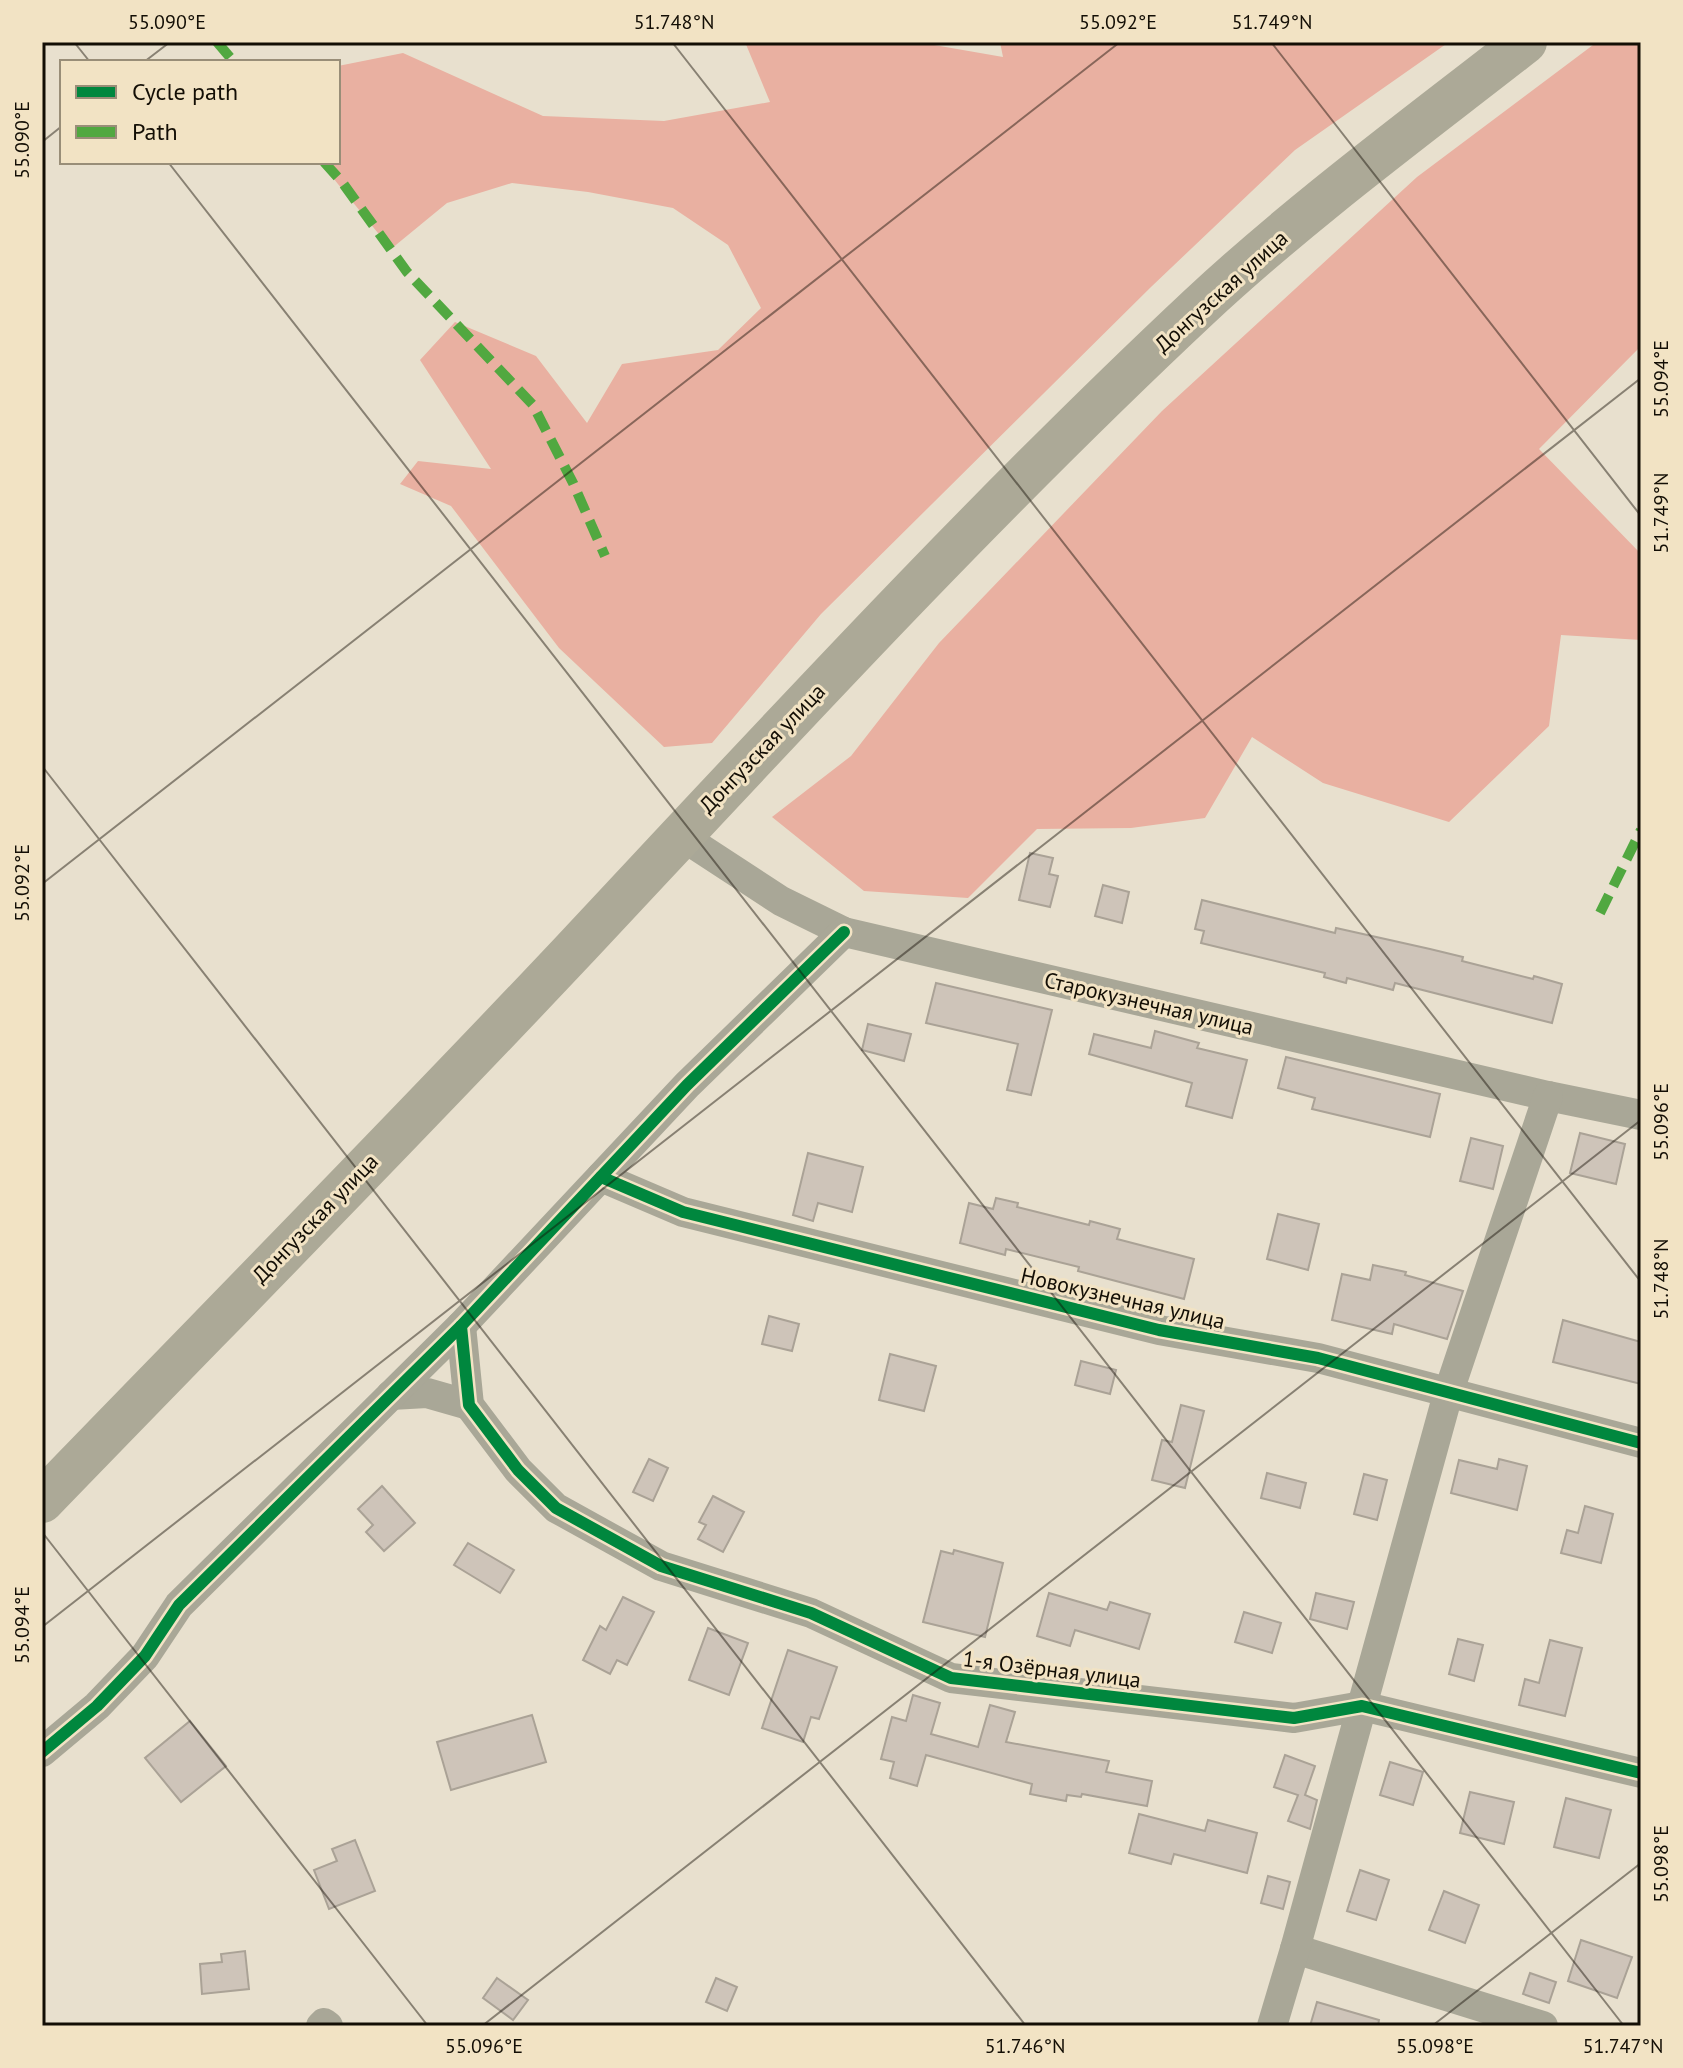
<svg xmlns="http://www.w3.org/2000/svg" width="1683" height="2068" viewBox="0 0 1683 2068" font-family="'PT Sans',sans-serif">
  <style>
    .forest { fill: #e9b0a1 }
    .building { fill: #cec4b9; stroke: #aaa296; stroke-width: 2 }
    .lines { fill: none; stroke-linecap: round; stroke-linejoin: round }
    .minor { stroke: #a9a797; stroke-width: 30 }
    .primary { stroke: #aca997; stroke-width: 44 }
    .quiet { stroke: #51a840; stroke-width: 10; stroke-dasharray: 20 10; stroke-linecap: butt }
    .cycleway-casing { stroke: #f2e3c4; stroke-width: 17 }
    .cycleway { stroke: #00873e; stroke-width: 12 }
    .ticks { fill: none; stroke: #130e05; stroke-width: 2; stroke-opacity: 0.45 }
    .labels { text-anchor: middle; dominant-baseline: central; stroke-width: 6; stroke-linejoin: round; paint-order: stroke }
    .street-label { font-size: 22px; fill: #130e05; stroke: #f2e3c4 }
    .neatline { fill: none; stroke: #130e05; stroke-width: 3 }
    .ticks-label { font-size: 20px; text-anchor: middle; fill: #130e05 }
  </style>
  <rect width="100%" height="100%" fill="#e8e0ce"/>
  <!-- forest -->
  <g class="forest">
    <polygon points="745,42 917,42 1003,57 1000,42 1449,42 1295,150 1151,287 821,614 712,743 664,747 559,648 451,506 400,484 418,461 491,469 420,360 455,322 536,356 587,423 622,364 718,350 761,308 728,245 673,208 588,192 512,183 447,203 391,249 320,162 338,162 338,66 403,53 543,116 664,121 770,102"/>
    <polygon points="1597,42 1641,42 1641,346 1539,449 1641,554 1641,640 1561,635 1549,726 1449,822 1323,783 1252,737 1205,818 1131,828 1037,829 968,898 864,891 772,817 851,756 939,643 1162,411 1417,177"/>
  </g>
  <!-- building -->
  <g class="building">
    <polygon points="1030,853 1053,858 1049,874 1058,876 1050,907 1019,900"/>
    <polygon points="1103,885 1129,892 1122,923 1095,916"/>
    <polygon points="1202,900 1335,933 1336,928 1430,949 1463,957 1462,961 1533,979 1534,976 1562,984 1552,1023 1395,983 1393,990 1347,978 1346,983 1324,977 1325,973 1201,943 1204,931 1195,929"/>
    <polygon points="936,983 1052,1010 1031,1095 1007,1090 1018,1044 926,1023"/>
    <polygon points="868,1024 911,1034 904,1061 862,1050"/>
    <polygon points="1155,1031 1199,1043 1197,1048 1247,1060 1232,1118 1186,1106 1192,1083 1089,1054 1094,1034 1151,1048"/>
    <polygon points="1286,1057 1440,1094 1430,1137 1312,1109 1315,1098 1278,1088"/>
    <polygon points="1580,1133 1625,1144 1616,1184 1570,1173"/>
    <polygon points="1471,1138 1503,1146 1493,1189 1460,1181"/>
    <polygon points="808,1153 863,1167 852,1212 818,1203 813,1221 793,1215"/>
    <polygon points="996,1198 1018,1203 1017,1207 1089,1225 1090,1221 1120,1229 1117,1239 1194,1259 1184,1299 1078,1271 1079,1267 1006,1249 1005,1255 960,1243 969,1203 993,1209"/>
    <polygon points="1278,1214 1319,1224 1308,1270 1267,1259"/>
    <polygon points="1373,1265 1406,1272 1405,1275 1463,1291 1447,1339 1394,1324 1392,1334 1332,1320 1342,1274 1370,1280"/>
    <polygon points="769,1316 799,1324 792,1351 762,1344"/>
    <polygon points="1563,1320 1641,1342 1641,1384 1553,1362"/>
    <polygon points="890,1354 936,1366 924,1411 879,1400"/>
    <polygon points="1081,1361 1116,1370 1110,1394 1075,1385"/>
    <polygon points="1181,1405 1204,1411 1185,1488 1152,1480 1162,1440 1172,1442"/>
    <polygon points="649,1459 668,1468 653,1501 633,1492"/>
    <polygon points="1499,1459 1527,1466 1517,1510 1451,1493 1459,1460 1497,1469"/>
    <polygon points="1267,1473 1306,1483 1300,1508 1261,1498"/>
    <polygon points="1364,1474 1387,1480 1377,1520 1354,1514"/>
    <polygon points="382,1486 415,1523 384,1551 366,1532 373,1525 358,1509"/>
    <polygon points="713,1496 744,1512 723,1552 698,1539 706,1525 699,1522"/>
    <polygon points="1585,1506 1613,1514 1601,1563 1561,1553 1567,1530 1578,1533"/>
    <polygon points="468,1543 514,1570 500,1593 454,1565"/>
    <polygon points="954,1550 1003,1563 985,1637 923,1622 941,1551 953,1554"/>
    <polygon points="1049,1593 1107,1610 1110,1602 1150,1614 1139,1649 1075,1630 1070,1646 1037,1636"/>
    <polygon points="1316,1593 1354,1602 1347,1629 1310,1619"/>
    <polygon points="623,1597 654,1612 627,1665 617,1660 610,1674 583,1660 600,1626 606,1630"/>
    <polygon points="1244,1612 1281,1623 1272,1653 1235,1642"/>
    <polygon points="708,1628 748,1643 729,1695 689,1680"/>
    <polygon points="1458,1639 1483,1645 1474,1681 1449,1674"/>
    <polygon points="1550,1640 1582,1648 1565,1716 1519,1705 1525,1679 1539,1683"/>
    <polygon points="788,1650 837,1667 819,1719 811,1717 803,1742 762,1728"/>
    <polygon points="913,1695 940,1703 931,1734 978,1747 990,1705 1015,1712 1006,1742 1109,1761 1106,1772 1152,1781 1147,1806 1082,1794 1081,1797 1067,1795 1066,1801 1030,1794 1032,1784 926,1755 917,1786 890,1778 894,1762 881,1759 892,1717 906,1721"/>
    <polygon points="532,1715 546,1762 451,1790 437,1742"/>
    <polygon points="190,1721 226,1766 181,1802 145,1758"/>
    <polygon points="1285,1755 1315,1766 1305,1795 1317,1800 1310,1829 1288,1821 1298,1795 1274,1787"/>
    <polygon points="1390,1762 1423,1772 1413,1805 1380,1795"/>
    <polygon points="1470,1792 1514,1802 1504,1844 1460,1833"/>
    <polygon points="1566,1798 1611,1810 1599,1858 1554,1847"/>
    <polygon points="1139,1814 1205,1831 1208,1820 1257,1833 1247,1873 1174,1854 1171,1864 1129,1853"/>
    <polygon points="355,1840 375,1891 329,1909 314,1870 337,1861 332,1849"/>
    <polygon points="1360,1870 1389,1880 1376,1920 1347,1911"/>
    <polygon points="1268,1876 1290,1882 1283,1909 1261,1903"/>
    <polygon points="1444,1891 1479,1905 1465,1943 1429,1930"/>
    <polygon points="1581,1940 1632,1957 1617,1998 1568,1981"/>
    <polygon points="245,1951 249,1989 202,1994 200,1964 222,1962 221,1954"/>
    <polygon points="1530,1973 1556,1982 1549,2003 1523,1994"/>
    <polygon points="497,1978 528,2000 513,2020 483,1998"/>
    <polygon points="716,1978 737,1987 727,2011 706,2002"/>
    <polygon points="1317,2002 1379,2020 1378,2026 1310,2026"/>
  </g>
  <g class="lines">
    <!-- minor -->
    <g class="minor">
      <polyline points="680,835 781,901 844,932 1548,1096 1641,1115"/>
      <polyline points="601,1177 683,1212 1159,1330 1318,1358 1641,1443"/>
      <polyline points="461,1326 469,1405 518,1470 556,1508 661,1566 811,1613 951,1678 1294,1718 1362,1706 1641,1773"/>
      <polyline points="391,1395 427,1393 469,1405"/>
      <polyline points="42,1752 97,1706 145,1656 179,1605 461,1326 687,1085 844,932"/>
      <polyline points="1295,1949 1543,2026"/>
      <polyline points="321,2026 324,2023 328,2026"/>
      <polyline points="1272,2026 1295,1949 1448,1394 1548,1096"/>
    </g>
    <!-- primary -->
    <path class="primary" d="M42 1501C219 1318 398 1137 573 951 778 732 981 511 1200 306 1302 211 1415 128 1525 42"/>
    <!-- quiet -->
    <g class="quiet">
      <polyline points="217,42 234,62"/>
      <polyline points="324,162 342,182 407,272 533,405 573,483 605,556"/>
      <polyline points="1600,913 1641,830"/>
    </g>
    <defs>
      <g id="cycleway">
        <polyline points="601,1177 683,1212 1159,1330 1318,1358 1641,1443"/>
        <polyline points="461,1326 469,1405 518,1470 556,1508 661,1566 811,1613 951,1678 1294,1718 1362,1706 1641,1773"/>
        <polyline points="42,1752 97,1706 145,1656 179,1605 461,1326 687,1085 844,932"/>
      </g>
    </defs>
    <!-- cycleway casing -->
    <use href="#cycleway" class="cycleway-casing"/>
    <!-- cycleway -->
    <use href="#cycleway" class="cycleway"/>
  </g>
  <!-- ticks -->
  <path class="ticks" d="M74 42 90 62M672 42 1641 1282M1271 42 1641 516M144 62 170 42M42 142 62 126M168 162 1624 2026M42 766 1026 2026M42 884 1120 42M42 1532 428 2026M42 1627 1641 378M482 2026 1641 1120M1432 2026 1641 1863"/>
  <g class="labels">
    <!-- street labels -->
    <g class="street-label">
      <text transform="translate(1221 291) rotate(-42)">Донгузская улица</text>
      <text transform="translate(762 748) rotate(-46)">Донгузская улица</text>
      <text transform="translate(1149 1003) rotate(13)">Старокузнечная улица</text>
      <text transform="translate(315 1218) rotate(-46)">Донгузская улица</text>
      <text transform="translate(1123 1298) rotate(13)">Новокузнечная улица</text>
      <text transform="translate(1052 1669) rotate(7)">1-я Озёрная улица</text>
    </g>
  </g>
  <!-- border -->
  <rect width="1683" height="2068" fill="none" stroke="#f2e3c4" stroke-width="88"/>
  <!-- legend -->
  <rect x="60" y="60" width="280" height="104" fill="#f2e3c4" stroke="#998e78" stroke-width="2"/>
  <rect x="76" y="86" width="40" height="12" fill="#00873e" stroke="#998e78" stroke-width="2"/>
  <text x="132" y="100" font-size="24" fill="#130e05">Cycle path</text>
  <rect x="76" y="126" width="40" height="12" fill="#51a840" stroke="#998e78" stroke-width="2"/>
  <text x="132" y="140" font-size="24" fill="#130e05">Path</text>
  <rect x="44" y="44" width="1595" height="1980" class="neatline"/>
  <g class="ticks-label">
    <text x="167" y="29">55.090°E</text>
    <text x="674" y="29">51.748°N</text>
    <text x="1118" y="29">55.092°E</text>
    <text x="1272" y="29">51.749°N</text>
    <text transform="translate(22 140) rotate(-90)" y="7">55.090°E</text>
    <text transform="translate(1661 379) rotate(-90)" y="7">55.094°E</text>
    <text transform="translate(1661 513) rotate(-90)" y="7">51.749°N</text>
    <text transform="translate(22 883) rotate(-90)" y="7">55.092°E</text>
    <text transform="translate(1661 1122) rotate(-90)" y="7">55.096°E</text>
    <text transform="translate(1661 1279) rotate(-90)" y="7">51.748°N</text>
    <text transform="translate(22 1625) rotate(-90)" y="7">55.094°E</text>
    <text transform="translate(1661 1864) rotate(-90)" y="7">55.098°E</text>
    <text x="484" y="2053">55.096°E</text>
    <text x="1025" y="2053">51.746°N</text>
    <text x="1435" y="2053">55.098°E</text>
    <text x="1623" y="2053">51.747°N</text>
  </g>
</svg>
